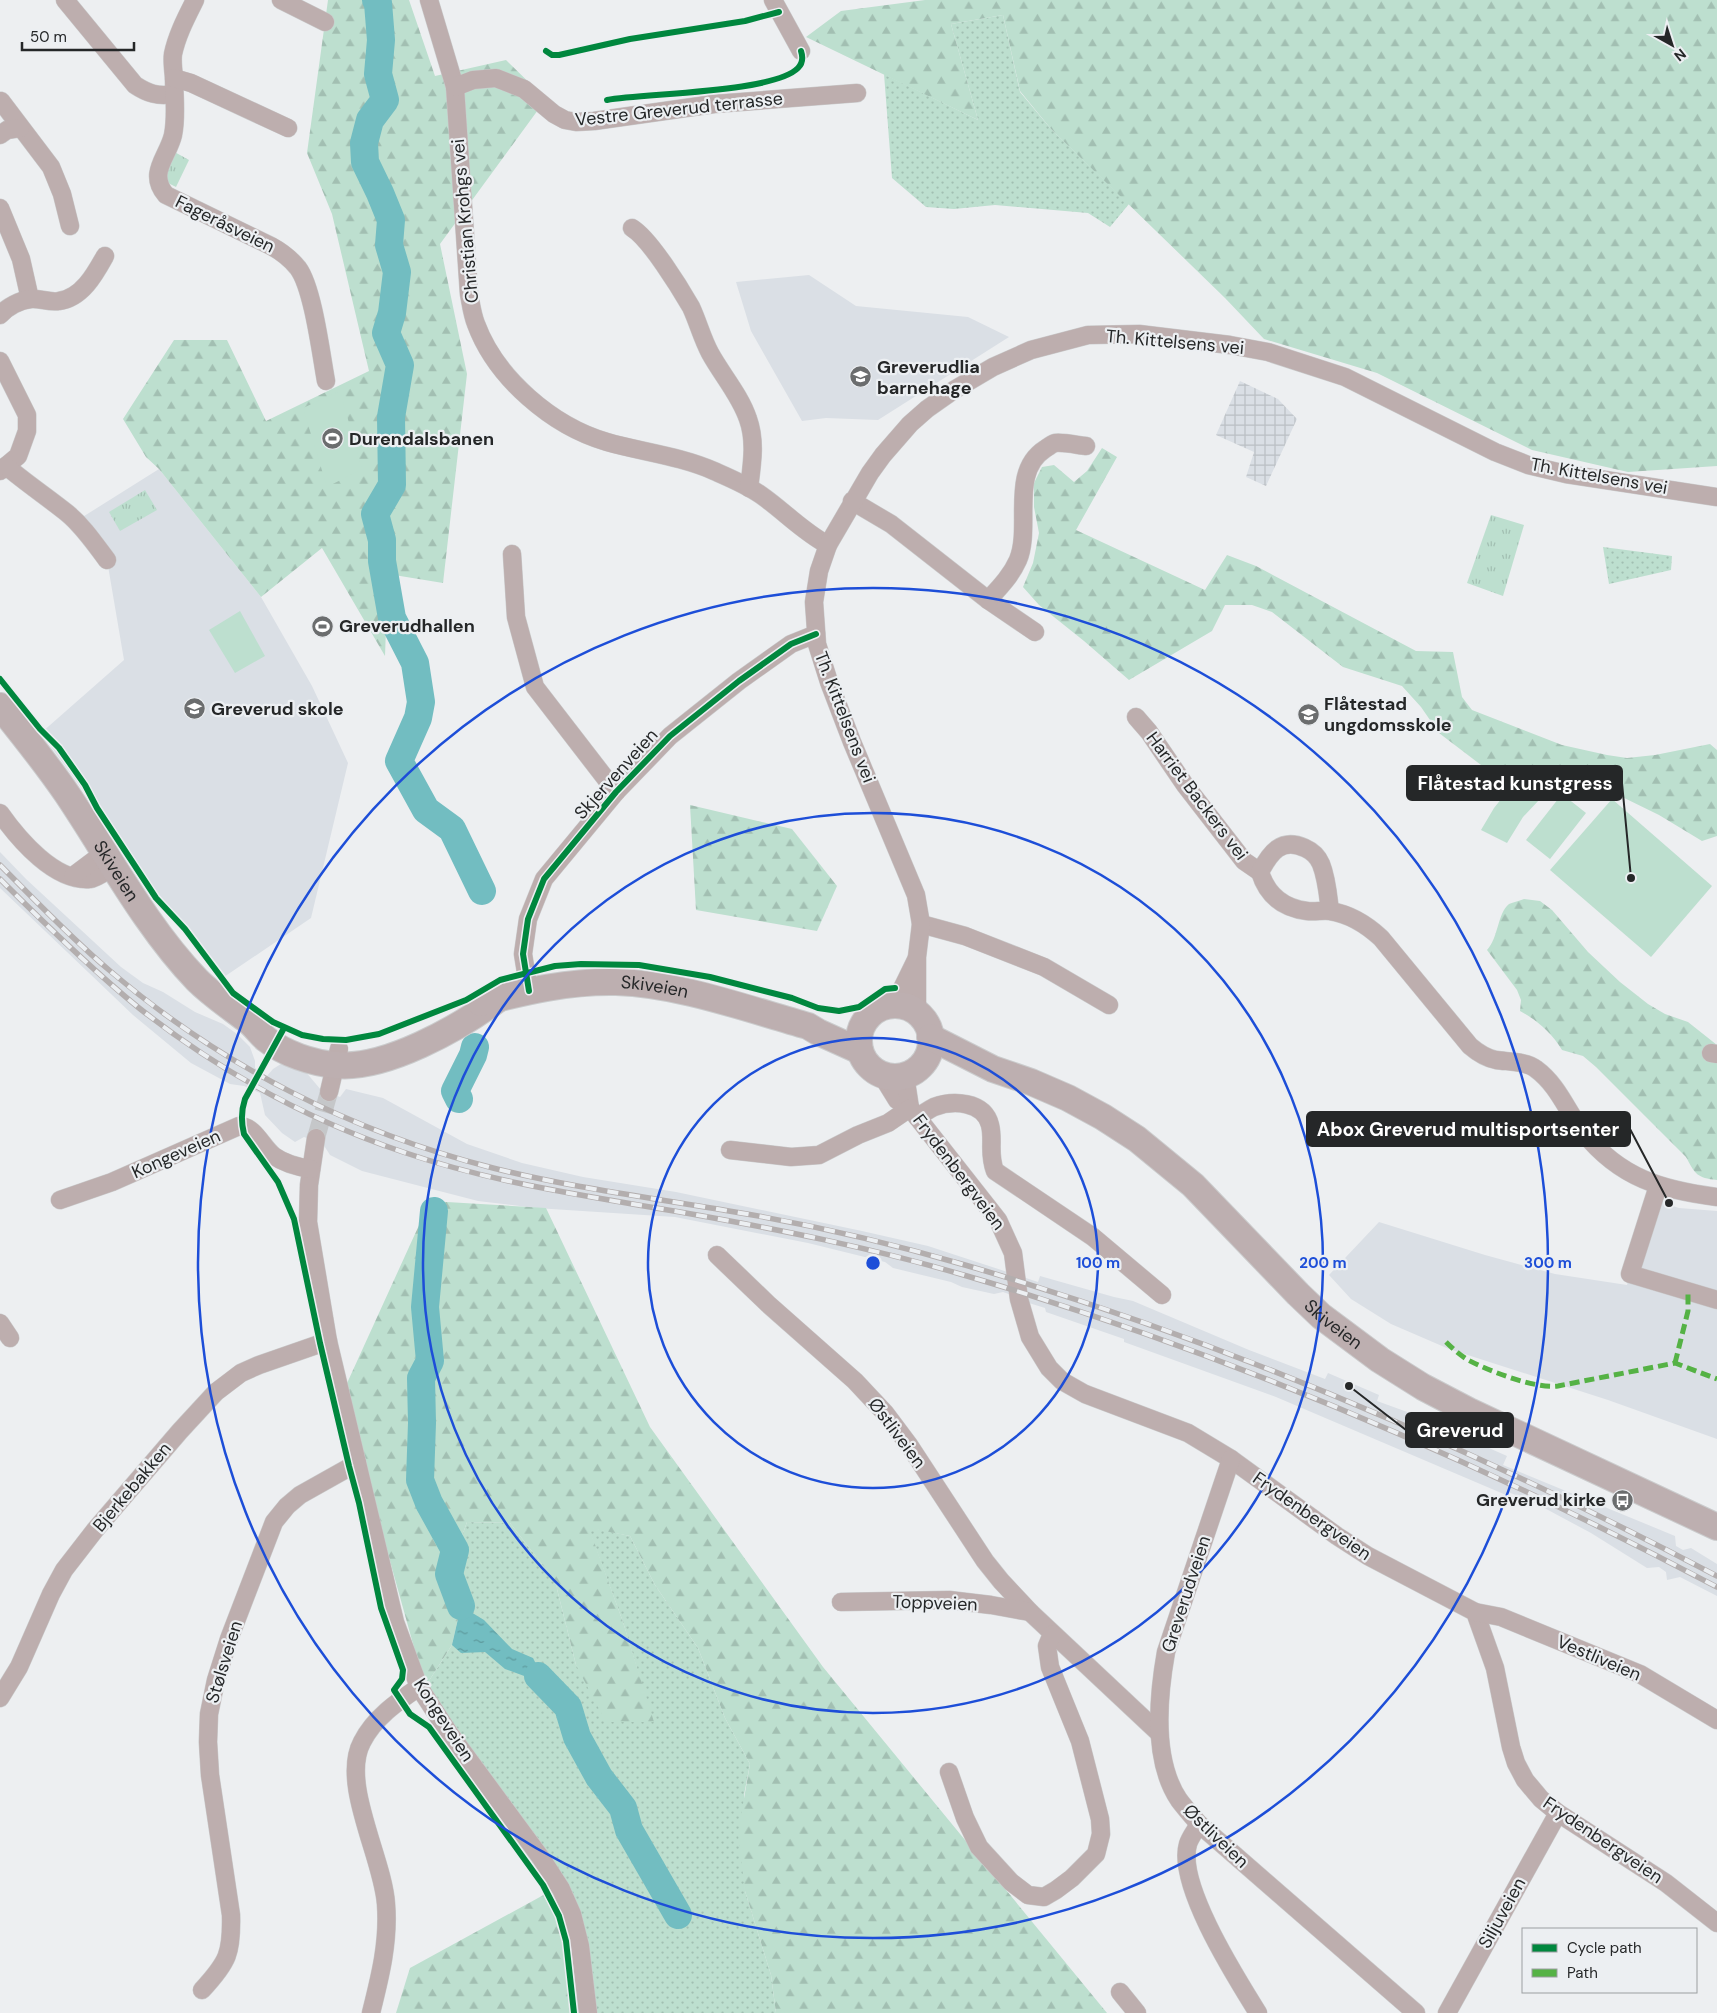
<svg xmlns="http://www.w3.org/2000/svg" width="1717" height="2013" viewBox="0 0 1717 2013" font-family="'DM Sans',sans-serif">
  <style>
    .built { fill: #dadfe5 }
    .industrial { fill: url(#industrial-grid) }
    .grass { fill: url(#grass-dots) }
    .forest { fill: url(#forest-firs) }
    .park { fill: url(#park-tufts) }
    .garden { fill: #bddfcf }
    .water { fill: url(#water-ripples) }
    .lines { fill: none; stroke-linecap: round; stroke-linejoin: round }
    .river { stroke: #72bdc1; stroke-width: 28 }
    .minor-tunnel { stroke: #c5c7c9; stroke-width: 18; stroke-dasharray: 18 9; stroke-linecap: butt }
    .minor-casing { stroke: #cacbcc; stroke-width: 19 }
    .primary-casing { stroke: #cacbcc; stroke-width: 28 }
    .minor { stroke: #bdaeae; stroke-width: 18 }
    .primary { stroke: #bdafb0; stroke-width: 26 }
    .rail-casing { stroke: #b3aeae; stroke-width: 5.5 }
    .rail { stroke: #eceff2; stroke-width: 4; stroke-dasharray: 11; stroke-linecap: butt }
    .quiet { stroke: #55b245; stroke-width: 5; stroke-dasharray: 10 5; stroke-linecap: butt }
    .cycleway-casing { stroke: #eceff2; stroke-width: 9 }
    .cycleway { stroke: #00873e; stroke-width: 6 }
    .ring { fill: none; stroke: #1d4ed8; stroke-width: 2.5 }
    .labels { text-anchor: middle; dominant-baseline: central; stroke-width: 4.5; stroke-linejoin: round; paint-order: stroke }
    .street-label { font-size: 18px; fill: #252728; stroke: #eceff2 }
    .poi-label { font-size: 18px; font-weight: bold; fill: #252728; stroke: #eceff2; text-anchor: start }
    .centre { fill: #1d4ed8; stroke: #eceff2; stroke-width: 2.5 }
    .ring-label { font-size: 15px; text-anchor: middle; font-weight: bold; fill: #1d4ed8; stroke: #eceff2; stroke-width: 4.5; stroke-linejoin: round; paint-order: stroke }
    .leader { fill: none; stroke: #252728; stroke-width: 2 }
    .callout-dot { fill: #252728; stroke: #eceff2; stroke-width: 2 }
    .callout { fill: #252728; stroke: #252728; stroke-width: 2 }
    .callout-label { font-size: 19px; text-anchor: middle; font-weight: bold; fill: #fff }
  </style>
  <defs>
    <pattern id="industrial-grid" width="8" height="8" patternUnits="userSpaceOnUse" patternTransform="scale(1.25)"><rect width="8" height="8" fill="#dadfe5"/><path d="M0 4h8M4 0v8" fill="none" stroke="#bbbfc4"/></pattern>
    <pattern id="grass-dots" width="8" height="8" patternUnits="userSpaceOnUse" patternTransform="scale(1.25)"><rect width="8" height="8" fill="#bddfcf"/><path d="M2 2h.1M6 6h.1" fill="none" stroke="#a2bfb2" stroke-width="1.8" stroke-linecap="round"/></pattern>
    <pattern id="forest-firs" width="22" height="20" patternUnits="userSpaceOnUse" patternTransform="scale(1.25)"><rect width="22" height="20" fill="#bddfcf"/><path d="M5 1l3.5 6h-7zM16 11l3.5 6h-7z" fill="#a2bfb2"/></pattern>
    <pattern id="park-tufts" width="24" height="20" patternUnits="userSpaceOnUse" patternTransform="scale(1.25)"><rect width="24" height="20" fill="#bddfcf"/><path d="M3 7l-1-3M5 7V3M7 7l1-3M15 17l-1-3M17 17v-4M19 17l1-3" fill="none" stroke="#a2bfb2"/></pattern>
    <pattern id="water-ripples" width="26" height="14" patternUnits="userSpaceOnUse" patternTransform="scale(1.25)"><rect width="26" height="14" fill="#72bdc1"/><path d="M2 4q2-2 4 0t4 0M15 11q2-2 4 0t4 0" fill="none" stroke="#5d9a9d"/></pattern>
  </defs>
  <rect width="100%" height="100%" fill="#edeff1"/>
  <!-- built -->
  <g class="built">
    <polygon points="809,275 856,306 968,317 1009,337 878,420 826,418 802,421 751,331 736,282"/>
    <polygon points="159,469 261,597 312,686 348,763 311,918 221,979 41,733 124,660 107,560 81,518"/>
    <polygon points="0,852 26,879 121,967 143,983 163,992 195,1012 223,1024 237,1034 250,1047 255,1061 255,1068 267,1076 273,1069 284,1062 305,1071 321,1090 340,1097 346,1089 383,1098 467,1144 522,1163 583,1177 676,1192 862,1231 928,1246 1038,1282 1040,1276 1114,1297 1133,1301 1249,1350 1325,1379 1328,1373 1379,1395 1377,1401 1410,1413 1507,1456 1503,1465 1675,1536 1676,1546 1683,1550 1691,1548 1717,1564 1717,1596 1680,1577 1667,1580 1666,1572 1659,1567 1647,1568 1591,1533 1535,1503 1508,1492 1506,1495 1276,1397 1124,1342 1124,1339 1046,1312 1045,1308 1029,1303 1029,1301 1003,1292 994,1294 962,1287 951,1282 893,1268 885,1262 808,1243 675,1217 536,1208 478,1201 362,1171 330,1155 323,1144 304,1137 295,1142 282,1133 265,1115 260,1093 244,1086 230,1084 191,1063 133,1015 0,888"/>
    <polygon points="1651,1199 1679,1208 1717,1211 1717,1439 1608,1400 1449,1349 1391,1324 1351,1299 1329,1275 1379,1222 1485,1255 1555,1274 1627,1285"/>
  </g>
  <!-- industrial -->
  <polygon class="industrial" points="1240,381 1278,399 1297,419 1266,486 1246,477 1254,452 1216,435"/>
  <!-- grass -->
  <g class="grass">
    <polygon points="1003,15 1020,92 1051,129 1129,204 1110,227 1088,213 995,205 954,209 926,207 892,178 884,74 978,120 951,24"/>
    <polygon points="1603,547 1672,556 1671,570 1609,584"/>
    <polygon points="467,1522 510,1523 555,1581 576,1665 653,1722 623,1622 588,1527 630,1536 655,1585 698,1648 725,1718 750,1764 744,1795 745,1891 771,1975 776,2013 593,2013 574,1904 549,1892 468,1764 425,1687 452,1645 461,1606 453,1562"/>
  </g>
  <!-- forest -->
  <g class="forest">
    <polygon points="328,0 409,0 435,76 506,60 546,99 440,244 467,374 443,583 388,574 385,656 322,548 261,597 159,469 146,457 123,419 174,340 227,340 266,421 369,371 332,214 307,153"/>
    <polygon points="925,0 1717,0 1717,466 1628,472 1532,450 1377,373 1264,339 1225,298 1051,129 1020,91 1003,15 951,24 978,120 806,37 841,11"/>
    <polygon points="1102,448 1117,457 1076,530 1205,590 1227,555 1256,566 1416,651 1453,652 1462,697 1472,710 1562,745 1607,755 1627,758 1655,755 1710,744 1717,750 1717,836 1702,841 1659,815 1612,792 1502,781 1439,733 1421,707 1402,686 1343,667 1272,612 1252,605 1225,605 1212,631 1129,680 1084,641 1039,605 1023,587 1033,563 1039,533 1034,507 1034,483 1042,467 1054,465 1074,482 1087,471"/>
    <polygon points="690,805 792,829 837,886 817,931 696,910"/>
    <path d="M1524 899 1540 901 1552 910 1588 952 1620 982 1648 1004 1665 1014 1688 1022 1717 1045V1180C1697 1178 1695 1174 1686 1157L1596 1067 1583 1056 1562 1050C1551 1032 1538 1021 1520 1011L1521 1000 1517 990 1487 950C1499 937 1497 914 1509 904 1513 902 1520 901 1524 899Z"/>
    <polygon points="430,1201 546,1208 650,1427 823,1667 1107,2013 776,2013 771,1975 745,1891 738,1833 750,1764 725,1718 698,1648 655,1585 630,1536 589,1528 623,1622 654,1722 606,1722 576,1665 555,1581 510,1523 467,1522 453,1562 461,1606 452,1645 425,1687 343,1392"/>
    <polygon points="549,1892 574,1903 593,2013 396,2013 410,1968"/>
  </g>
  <!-- park -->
  <g class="park">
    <polygon points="171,150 189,160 176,187 162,180"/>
    <polygon points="145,490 157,510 120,531 109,512"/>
    <polygon points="1491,515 1524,525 1503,596 1467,583"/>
  </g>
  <!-- garden -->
  <g class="garden">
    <polygon points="340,391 362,469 327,487 303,408"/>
    <polygon points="240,611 265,656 235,673 209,630"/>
    <polygon points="1528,791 1540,799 1523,817 1507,843 1481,830 1494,808 1506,793"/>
    <polygon points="1562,794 1586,813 1550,859 1526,840"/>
    <polygon points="1612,799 1712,886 1651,957 1550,870"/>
  </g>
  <!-- water -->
  <polygon class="water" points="461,1606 484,1620 512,1649 533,1658 541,1674 535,1680 505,1669 485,1652 461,1653 452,1645"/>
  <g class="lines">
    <!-- river -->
    <g class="river">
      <polyline points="376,0 378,3 381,40 378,74 385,100 370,120 364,143 365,162 380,193 391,220 389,245 397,272 392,313 386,333 400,365 391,417 392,485 375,514 382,540 382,561 392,618 415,663 421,702 418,718 399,761 426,810 452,829 482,891"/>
      <polyline points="459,1099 455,1091 473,1055 475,1047"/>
      <polyline points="434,1211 425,1307 430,1361 421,1378 422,1423 420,1480 429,1503 455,1550 449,1574 461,1606"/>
      <polyline points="538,1676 568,1707 577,1737 599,1777 623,1808 629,1830 678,1915"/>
    </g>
    <!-- minor-tunnel -->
    <polyline class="minor-tunnel" points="316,1138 329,1092"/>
    <defs>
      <g id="minor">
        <path d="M65 0 135 85C147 93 158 97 173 94"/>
        <path d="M195 0C186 18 177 35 173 54 172 61 173 69 174 77 174 96 177 116 173 135 168 157 147 173 166 195L271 246C282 252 290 258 298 268 313 288 321 354 326 381"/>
        <polyline points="281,0 325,22"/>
        <path d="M429 0 455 87 469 294C471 304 472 314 476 324 496 378 552 426 607 442 642 452 680 456 714 471 730 478 747 485 761 495 784 511 803 532 828 545"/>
        <polyline points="773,0 801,51"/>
        <polyline points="174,78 191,83 288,128"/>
        <polyline points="455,87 473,80 496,78 524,89 554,114 565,120 576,122 594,121 714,104 857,93"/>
        <polyline points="1,101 51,167 62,194 70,226"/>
        <polyline points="0,135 7,130 20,128"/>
        <polyline points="0,208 21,259 30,299"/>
        <path d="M632 228C650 239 680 288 691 307 698 322 702 338 710 353 722 375 740 395 748 419 756 441 752 465 749 488"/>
        <path d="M0 315C7 307 20 300 31 299 40 298 50 303 59 301 82 298 95 274 105 256"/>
        <polyline points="0,361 27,415 27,431 18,456 0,471"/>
        <path d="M6 466C26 483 47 497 67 513 83 526 95 544 107 560"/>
        <polyline points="852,501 891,524 988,600 1035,632"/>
        <polyline points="512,554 516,617 535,687 616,792"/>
        <path d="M988 600C999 588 1011 576 1018 560 1032 527 1009 472 1045 449 1048 447 1052 444 1055 443 1064 442 1077 445 1086 446"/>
        <polyline points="1136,717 1149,732 1185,785 1244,861 1260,872"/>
        <path d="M0 813C19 840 55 882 90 879 98 878 107 870 114 866"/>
        <polyline points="73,876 105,852"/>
        <path d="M1330 911C1328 895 1327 879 1321 864 1318 857 1312 851 1305 848 1281 837 1270 853 1260 872 1267 895 1283 908 1307 911 1315 912 1323 910 1330 911 1349 914 1367 925 1381 938L1470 1046C1477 1052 1486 1058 1496 1060 1509 1062 1526 1061 1536 1069 1559 1086 1567 1112 1584 1133 1620 1178 1662 1190 1717 1197"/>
        <polyline points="921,924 965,936 1044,967 1109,1005"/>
        <polyline points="529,991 523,954 528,919 544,879 616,792 670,736 739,681 791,644 816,634"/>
        <polyline points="894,1005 916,960"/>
        <polyline points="917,1013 917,957 921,924 916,895 852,742 829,682 817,644 814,602 819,571 828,545 870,473 883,455 910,424 927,409 954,390 993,367 1031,350 1088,335 1139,334 1230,345 1268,352 1345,377 1495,452 1528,465 1566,474 1717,497"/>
        <polyline points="1711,1053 1717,1054"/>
        <polyline points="881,1074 897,1100 910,1108 998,1220 1013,1253 1019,1299 1030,1337 1049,1368 1062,1381 1085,1394 1188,1433 1231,1459 1337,1536 1368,1556 1475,1612 1495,1668 1511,1747 1516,1763 1525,1780 1541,1799 1558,1813 1666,1883 1717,1923"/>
        <polyline points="905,1075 910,1108"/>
        <polyline points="329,1092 339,1049"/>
        <path d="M917 1117C923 1114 928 1110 934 1107 953 1100 984 1101 990 1125 994 1141 988 1153 995 1171L1093 1237 1162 1295"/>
        <polyline points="316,1138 309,1185 308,1222 328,1341 395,1622 419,1687 449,1733 541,1858 561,1889 572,1914 580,1946 588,2013"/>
        <polyline points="730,1150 791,1157 819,1155 858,1135 888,1123 910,1108"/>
        <polyline points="1658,1186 1630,1274 1717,1300"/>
        <path d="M60 1200 112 1182 239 1126C255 1126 262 1147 274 1156 285 1164 298 1167 311 1169"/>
        <polyline points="717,1255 768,1304 855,1381 885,1413 909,1445 985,1561 1001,1581 1030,1612 1159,1733"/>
        <polyline points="0,1323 10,1338"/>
        <path d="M1231 1459 1166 1652C1158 1697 1152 1760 1179 1800 1185 1808 1192 1816 1199 1824L1416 2013"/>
        <polyline points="841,1602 949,1600 991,1605 1030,1612"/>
        <polyline points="1475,1612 1501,1617 1640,1674 1717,1720"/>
        <polyline points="0,1698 19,1667 51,1594 64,1570 95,1530 180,1431 216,1392 241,1373 259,1365 328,1341"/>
        <polyline points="949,1772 965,1818 979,1847 1011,1882 1028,1895 1044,1897 1056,1890 1072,1878 1096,1854 1101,1834 1100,1819 1080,1741 1050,1667 1047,1646 1052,1634"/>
        <path d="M1199 1824C1196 1830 1190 1837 1188 1844 1176 1884 1237 1979 1258 2013"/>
        <path d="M202 1990C228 1962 232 1953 231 1915L210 1775 208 1742 209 1714 216 1680 229 1639 274 1522 287 1506 300 1495 357 1463"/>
        <polyline points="1120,1992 1137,2013"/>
        <path d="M371 2013C380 1977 389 1942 386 1904 383 1858 340 1783 362 1742 374 1718 397 1702 419 1687"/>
        <polyline points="1447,2013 1558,1813"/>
      </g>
      <g id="primary">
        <path id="s1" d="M0 706C23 735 46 763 67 794 108 855 146 927 197 980 212 995 230 1007 247 1020 254 1025 259 1033 266 1039 285 1054 312 1063 336 1065 385 1070 459 1028 498 999"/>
        <path id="s2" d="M481 1003C526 991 570 981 616 982 680 984 747 1009 808 1026L818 1032 860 1051"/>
        <circle cx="895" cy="1041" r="36"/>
        <path id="s3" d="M930 1037 993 1069 1031 1082 1068 1098 1103 1117 1137 1139 1193 1185 1298 1294 1321 1316 1380 1360 1423 1387 1469 1411 1717 1527"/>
      </g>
    </defs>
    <!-- minor casing -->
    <use href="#minor" class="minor-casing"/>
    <!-- primary casing -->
    <use href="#primary" class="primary-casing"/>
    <!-- minor -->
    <use href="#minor" class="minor"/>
    <!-- primary -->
    <use href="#primary" class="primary"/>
    <defs>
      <g id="rail">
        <path d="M0 865C36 901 71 938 109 970 220 1065 351 1132 493 1168 572 1188 654 1198 735 1212 813 1225 890 1243 965 1265 1226 1341 1477 1450 1717 1576"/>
        <path d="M0 879C45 924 90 968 139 1008 218 1070 308 1120 403 1152 493 1183 587 1196 680 1212 777 1229 873 1248 967 1276 1226 1352 1478 1461 1717 1587"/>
      </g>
    </defs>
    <!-- rail casing -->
    <use href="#rail" class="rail-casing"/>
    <!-- rail -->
    <use href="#rail" class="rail"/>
    <!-- quiet -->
    <g class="quiet">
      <path d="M1446 1342C1453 1349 1460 1355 1468 1360 1489 1371 1535 1389 1558 1386L1675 1363 1717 1379"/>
      <polyline points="1675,1363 1688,1311 1688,1292"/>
    </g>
    <defs>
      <g id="cycleway">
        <polyline points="546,51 552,55 559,55 630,39 745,21 779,12"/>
        <path d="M607 100C646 93 773 93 798 68 803 63 803 57 801 51"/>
        <polyline points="0,679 40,729 59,748 85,785 97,808 156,898 185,929 233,993 273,1022 302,1035 323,1039 346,1040 379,1034 466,1000 500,980 555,966 581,964 639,965 710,977 792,998 818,1008 839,1011 859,1007 885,989 895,988"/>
        <polyline points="529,991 523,954 528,919 544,879 616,792 670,736 739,681 791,644 816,634"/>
        <path d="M284 1028 245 1099C241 1111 241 1122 244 1134L278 1182 294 1219 320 1343 349 1466 359 1503 381 1608 403 1670 402 1679 394 1690 410 1714 429 1727 543 1885 559 1916 566 1941 574 2013"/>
      </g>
    </defs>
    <!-- cycleway casing -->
    <use href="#cycleway" class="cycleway-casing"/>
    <!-- cycleway -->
    <use href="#cycleway" class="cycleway"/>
  </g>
  <!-- distance rings -->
  <g class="ring">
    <circle cx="873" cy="1263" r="225"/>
    <circle cx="873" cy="1263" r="450"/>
    <circle cx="873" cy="1263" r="675"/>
  </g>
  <!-- icons -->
  <defs>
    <symbol id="school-disc" viewBox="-11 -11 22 22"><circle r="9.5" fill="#6b6d6e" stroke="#eceff2"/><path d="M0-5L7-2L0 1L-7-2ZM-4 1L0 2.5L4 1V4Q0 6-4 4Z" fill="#fff"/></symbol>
    <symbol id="stadium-disc" viewBox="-11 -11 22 22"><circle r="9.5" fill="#6b6d6e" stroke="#eceff2"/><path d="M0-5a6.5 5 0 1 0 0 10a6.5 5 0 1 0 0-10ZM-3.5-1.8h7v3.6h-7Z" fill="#fff"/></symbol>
    <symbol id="bus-disc" viewBox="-11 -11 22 22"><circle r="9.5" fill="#6b6d6e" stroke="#eceff2"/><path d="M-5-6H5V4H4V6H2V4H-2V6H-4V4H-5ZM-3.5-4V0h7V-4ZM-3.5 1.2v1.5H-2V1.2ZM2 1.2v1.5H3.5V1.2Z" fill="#fff"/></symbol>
  </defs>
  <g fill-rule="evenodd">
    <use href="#school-disc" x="848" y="364" width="25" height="25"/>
    <use href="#stadium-disc" x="320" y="426" width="25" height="25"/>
    <use href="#stadium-disc" x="310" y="614" width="25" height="25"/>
    <use href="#school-disc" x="182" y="696" width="25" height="25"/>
    <use href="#school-disc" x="1296" y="702" width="25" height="25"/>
    <use href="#bus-disc" x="1610" y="1488" width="25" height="25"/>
  </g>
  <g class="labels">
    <!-- street labels -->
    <g class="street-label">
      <text transform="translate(679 109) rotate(-6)">Vestre Greverud terrasse</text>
      <text transform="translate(465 221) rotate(-95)">Christian Krohgs vei</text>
      <text transform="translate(225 224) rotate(26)">Fageråsveien</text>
      <text transform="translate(1175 342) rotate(5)">Th. Kittelsens vei</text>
      <text transform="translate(1599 476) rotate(10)">Th. Kittelsens vei</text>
      <text transform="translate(845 717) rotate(69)">Th. Kittelsens vei</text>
      <text transform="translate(616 774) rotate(-48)">Skjervenveien</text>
      <text transform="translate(1197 796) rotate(53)">Harriet Backers vei</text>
      <text stroke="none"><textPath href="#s1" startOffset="202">Skiveien</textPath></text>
      <text stroke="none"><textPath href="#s2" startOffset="176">Skiveien</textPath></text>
      <text transform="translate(176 1154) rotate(-24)">Kongeveien</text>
      <text transform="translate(959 1172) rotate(53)">Frydenbergveien</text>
      <text stroke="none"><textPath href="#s3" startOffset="502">Skiveien</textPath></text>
      <text transform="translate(897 1433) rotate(53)">Østliveien</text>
      <text transform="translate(132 1487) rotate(-50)">Bjerkebakken</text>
      <text transform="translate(1312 1516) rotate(35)">Frydenbergveien</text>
      <text transform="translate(1186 1594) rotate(-72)">Greverudveien</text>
      <text transform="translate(935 1603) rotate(2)">Toppveien</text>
      <text transform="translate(1599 1658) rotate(23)">Vestliveien</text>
      <text transform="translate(224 1662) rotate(-73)">Stølsveien</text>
      <text transform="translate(444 1720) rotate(57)">Kongeveien</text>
      <text transform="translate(1216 1836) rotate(44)">Østliveien</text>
      <text transform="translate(1603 1840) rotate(34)">Frydenbergveien</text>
      <text transform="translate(1502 1913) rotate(-61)">Siljuveien</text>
    </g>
    <!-- poi labels -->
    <g class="poi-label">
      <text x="877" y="367">Greverudlia<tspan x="877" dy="21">barnehage</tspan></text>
      <text x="349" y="439">Durendalsbanen</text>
      <text x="339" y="626">Greverudhallen</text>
      <text x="1324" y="704">Flåtestad<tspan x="1324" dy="21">ungdomsskole</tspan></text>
      <text x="211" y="709">Greverud skole</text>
      <text x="1606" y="1500" text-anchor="end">Greverud kirke</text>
    </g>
  </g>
  <circle cx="873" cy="1263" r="8" class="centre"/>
  <g class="ring-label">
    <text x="1098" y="1268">100 m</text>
    <text x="1323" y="1268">200 m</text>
    <text x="1548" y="1268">300 m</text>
  </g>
  <!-- callouts -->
  <path class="leader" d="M1631 878L1622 783M1669 1203L1630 1129M1349 1386L1406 1430"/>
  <g class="callout-dot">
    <circle cx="1631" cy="878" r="5"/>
    <circle cx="1669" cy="1203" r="5"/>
    <circle cx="1349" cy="1386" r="5"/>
  </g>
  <g class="callout">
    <rect x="1407" y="766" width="215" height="34" rx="5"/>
    <rect x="1307" y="1112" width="323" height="34" rx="5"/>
    <rect x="1406" y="1413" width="107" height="34" rx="5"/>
  </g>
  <g class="callout-label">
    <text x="1515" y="790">Flåtestad kunstgress</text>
    <text x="1468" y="1136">Abox Greverud multisportsenter</text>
    <text x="1460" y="1437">Greverud</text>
  </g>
  <!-- legend -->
  <rect x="1522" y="1928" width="175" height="65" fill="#eceff2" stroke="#9c9fa1"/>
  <rect x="1532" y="1944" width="25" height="8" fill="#00873e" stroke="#9c9fa1"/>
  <text x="1567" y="1953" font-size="15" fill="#252728">Cycle path</text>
  <rect x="1532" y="1969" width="25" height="8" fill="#55b245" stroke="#9c9fa1"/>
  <text x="1567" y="1978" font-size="15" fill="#252728">Path</text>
  <!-- north arrow -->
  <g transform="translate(1672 45) rotate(141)" stroke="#eceff2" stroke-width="4" paint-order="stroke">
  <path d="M0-4L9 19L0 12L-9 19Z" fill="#252728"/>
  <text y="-8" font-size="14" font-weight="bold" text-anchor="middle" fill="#252728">N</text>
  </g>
  <!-- scale -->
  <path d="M22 42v8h112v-8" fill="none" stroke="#252728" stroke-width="2.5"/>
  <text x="30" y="42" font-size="15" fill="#252728" stroke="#eceff2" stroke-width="4" paint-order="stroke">50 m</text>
</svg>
